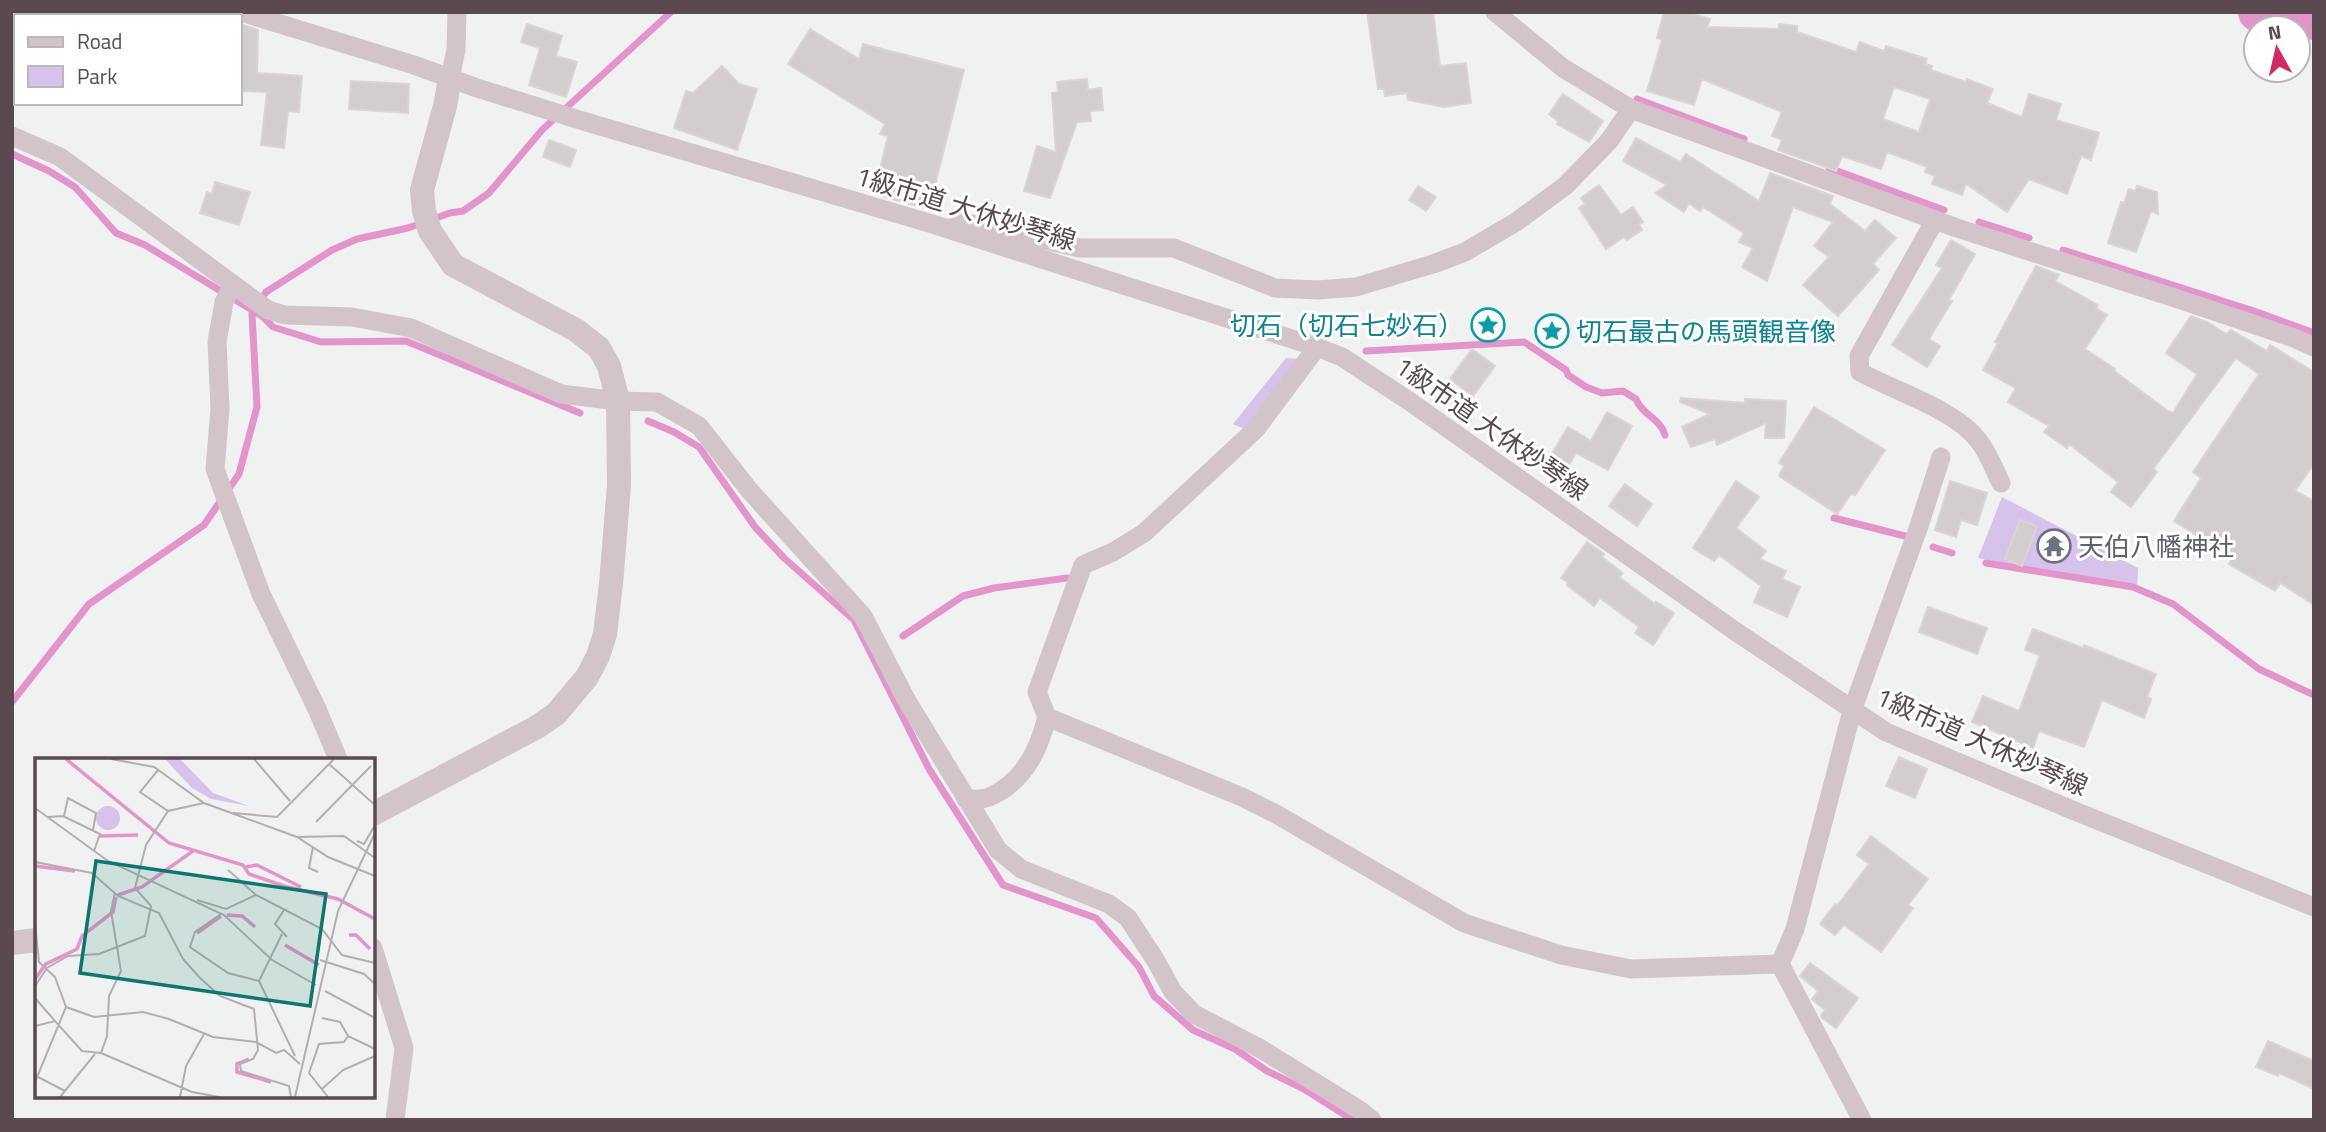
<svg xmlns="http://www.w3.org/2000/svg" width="2326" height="1132" viewBox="0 0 2326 1132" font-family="'Titillium Web','Noto Sans JP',sans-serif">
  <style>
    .green { fill: #d6c2eb }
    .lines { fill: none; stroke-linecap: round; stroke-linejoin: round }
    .stream { stroke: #e394cb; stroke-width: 7 }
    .river { stroke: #e394cb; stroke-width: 40 }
    .building { fill: #d3cdce; stroke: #dad4d5; stroke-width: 2; fill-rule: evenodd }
    .minor { stroke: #d3c4ca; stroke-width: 19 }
    .tertiary { stroke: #d3c4ca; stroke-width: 24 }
    .labels { text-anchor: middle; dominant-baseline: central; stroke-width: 6; stroke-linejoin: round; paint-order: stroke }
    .street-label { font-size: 26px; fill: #5b4951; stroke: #fff }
    .culture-label { font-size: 26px; fill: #0d838f; stroke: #fff; text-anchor: end }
    .worship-label { font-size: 26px; fill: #5b616d; stroke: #fff; text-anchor: start }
    .inset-river { fill: none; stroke: #e394cb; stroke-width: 3.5 }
    .inset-road { fill: none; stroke: #b4aeb0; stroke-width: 2 }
    .view { fill: #0f766e; fill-opacity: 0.15; stroke: #0f766e; stroke-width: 3.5 }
    .inset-edge { fill: none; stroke: #5b4951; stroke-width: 3.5 }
  </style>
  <rect width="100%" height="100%" fill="#eff2f0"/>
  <!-- green -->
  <g class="green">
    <polygon points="1286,358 1300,359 1247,430 1233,424"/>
    <polygon points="2002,497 2138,568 2137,587 1978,558"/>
  </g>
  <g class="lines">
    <!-- stream -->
    <g class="stream">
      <polyline points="1637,99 1744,139"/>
      <polyline points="12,154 49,171 75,187 116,233 145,245 262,316 273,327 321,342 406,341 580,413"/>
      <polyline points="1829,168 1944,210"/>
      <polyline points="1979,222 2029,238"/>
      <polyline points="2063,250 2257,312 2314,333"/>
      <polyline points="259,302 266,292 332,250 357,239 408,228 450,213 463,211 489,193 542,130 671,12"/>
      <path d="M1366 351 1524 342 1566 370 1568 375 1586 387 1602 393 1623 391 1636 399C1641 414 1661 419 1665 435"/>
      <polyline points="648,421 674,432 699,447 755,527 784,558 854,620 929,769 1003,885 1096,918 1139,967 1154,996 1193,1030 1235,1049 1267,1071 1304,1089 1353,1120"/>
      <polyline points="1834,518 1905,536"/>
      <polyline points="1933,547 1952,553"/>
      <polyline points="1986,563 2133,587 2173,604 2259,669 2314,695"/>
      <polyline points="903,636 963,596 994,588 1067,578"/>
      <polyline points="12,702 89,604 204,525 239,474 257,407 252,314"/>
    </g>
    <!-- river -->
    <polyline class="river" points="2258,12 2314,20"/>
  </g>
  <!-- building -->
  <g class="building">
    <polygon points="1367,12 1433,12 1440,66 1466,63 1471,103 1444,107 1408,100 1407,93 1385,96 1384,89 1378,89"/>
    <path d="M1664 12H1686L1710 19 1707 27 1779 29V24L1797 26V32L1856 52 1860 42 1884 51 1886 46 1927 59 1925 64 1932 66 1931 70 1966 82 1967 79 1993 89 1987 103 2022 117 2029 94 2061 104 2056 120 2099 133 2092 157 2091 160 2081 156 2067 194 2029 179 2007 212 1966 184 1962 195 1932 184 1935 176 1925 172 1927 167 1887 152 1881 169 1842 156 1836 171 1778 150 1782 140 1772 136 1782 112 1702 79 1694 105 1647 91 1662 40 1657 38ZM1894 87 1930 99 1919 132 1883 119Z"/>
    <polygon points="240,24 258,30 257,73 302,76 299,112 288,111 284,148 261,145 267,92 240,91"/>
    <polygon points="527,24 562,36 556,56 577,62 566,97 529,85 540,48 521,42"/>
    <polygon points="810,29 859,59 863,44 964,70 929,209 874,194 888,136 880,134 885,124 788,64"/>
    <polygon points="722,66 739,84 757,89 737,150 674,128 686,91 693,93"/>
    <polygon points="1087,79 1088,90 1101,88 1103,110 1090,111 1091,121 1077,122 1050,198 1024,191 1037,146 1056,152 1052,93 1058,92 1057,82"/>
    <polygon points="351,81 409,84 408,113 349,109"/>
    <polygon points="1563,94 1603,121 1589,142 1557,124 1558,121 1549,114"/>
    <polygon points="1636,138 1680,162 1686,154 1759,201 1770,173 1833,196 1830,204 1865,231 1875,220 1896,238 1873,264 1879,270 1838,316 1803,285 1829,257 1814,246 1833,222 1793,207 1767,281 1742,267 1753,248 1739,242 1744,233 1703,207 1700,211 1689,203 1684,212 1655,193 1667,185 1623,161"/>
    <polygon points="549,140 576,150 570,167 543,157"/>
    <polygon points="215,182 250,192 239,225 200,213 207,192 212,194"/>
    <polygon points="1599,185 1621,215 1633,207 1643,222 1639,225 1642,230 1627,240 1624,237 1606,249 1579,208 1585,204 1581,198"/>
    <polygon points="1418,186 1436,197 1426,211 1409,200"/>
    <polygon points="2137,186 2157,192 2158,214 2151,211 2136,252 2108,243 2121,202 2124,203 2129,189 2135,191"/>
    <polygon points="1951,240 1975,254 1949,300 1952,301 1929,339 1940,346 1927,367 1892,345 1942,268 1936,265"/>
    <polygon points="2036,266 2059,275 2055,281 2098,305 2096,308 2107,315 2085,349 2115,369 2114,371 2168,411 2173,413 2197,374 2166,353 2191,316 2207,322 2226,334 2231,330 2267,351 2270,345 2314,372 2314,464 2295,491 2314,501 2314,605 2280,583 2275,591 2229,564 2232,558 2174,521 2201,478 2193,472 2259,374 2236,358 2153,469 2157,472 2131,507 2111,492 2118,482 2069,444 2067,448 2044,432 2049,426 2008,402 2016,388 1983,370 1998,343 1995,342"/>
    <polygon points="1472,349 1495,366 1473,396 1450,379"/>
    <polygon points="1681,398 1745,403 1745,399 1786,401 1784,438 1765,438 1766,423 1717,445 1715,439 1691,447 1682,427 1710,414 1680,402"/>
    <polygon points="1814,407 1885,450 1855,495 1851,494 1837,514 1779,476 1784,466 1779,463"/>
    <polygon points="1607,412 1632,426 1608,470 1576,453 1565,472 1547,462 1568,427 1591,441"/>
    <polygon points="1736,481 1759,497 1736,528 1766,551 1760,559 1786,571 1782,579 1800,587 1787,617 1754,602 1761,586 1719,555 1714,561 1693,548"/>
    <polygon points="1950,481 1987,493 1977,525 1961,520 1956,537 1935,530"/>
    <polygon points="1625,484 1652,504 1637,526 1609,506"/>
    <polygon points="2020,520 2037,526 2022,566 2005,559"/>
    <polygon points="1587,542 1604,554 1602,557 1623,573 1619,577 1655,604 1656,602 1674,613 1653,645 1635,633 1639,627 1600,598 1594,606 1567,585 1567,582 1561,578"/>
    <polygon points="1928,607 1987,628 1977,654 1919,632"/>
    <polygon points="2033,629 2083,648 2084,645 2156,674 2147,697 2151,699 2144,718 2102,700 2084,747 2039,731 2033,748 1972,722 1983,696 2019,711 2040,655 2025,650"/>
    <polygon points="1899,757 1927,769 1915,798 1886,786"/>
    <polygon points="1871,836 1928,879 1908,905 1913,908 1881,952 1844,925 1835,935 1820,924 1835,904 1837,906 1869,864 1857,855"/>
    <polygon points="1810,963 1858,998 1836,1028 1822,1018 1821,1015 1825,1010 1812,999 1818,991 1800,976"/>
    <polygon points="2268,1041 2314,1061 2314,1089 2279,1073 2278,1076 2256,1067"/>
  </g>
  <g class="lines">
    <!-- minor -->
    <g class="minor">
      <polyline points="241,12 414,65 477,88 583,121 929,223 1317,347 1342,357 1409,401 1735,631 1886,732 2077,812 2314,907"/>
      <polyline points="1495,12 1563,68 1631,109 1957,228 2178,299 2294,338 2314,347"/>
      <polyline points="450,78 456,50 457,12"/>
      <polyline points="12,136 60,157 268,310 285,315 352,317 411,328 561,394 618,401 657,402 699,426 750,491 863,616 907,701 998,850 1021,869 1109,904 1128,918 1156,961 1173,992 1194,1014 1261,1049 1358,1109 1372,1120"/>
      <path d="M1935 220 1859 356 1860 372C1894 391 1956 410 1978 440 1988 452 1994 469 2001 483"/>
      <polyline points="958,221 1080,248 1174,248 1275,288 1318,290 1356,287 1433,264 1465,252 1516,222 1565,186 1609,141 1631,109"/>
      <polyline points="232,286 224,302 217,342 220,409 215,469 261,594 317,709 338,759"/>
      <polyline points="1317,347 1256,429 1144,533 1113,552 1083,565 1037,692 1047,717 1242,797 1276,814 1464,923 1561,955 1631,969 1780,964"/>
      <path d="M966 799C974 799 983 800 989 797 1023 783 1039 750 1047 717"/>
      <polyline points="373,948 404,1048 395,1120"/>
      <polyline points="1780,964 1795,929 1852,711 1919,526 1941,457"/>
      <polyline points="1780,964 1862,1120"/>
    </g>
    <!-- tertiary -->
    <g class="tertiary">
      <polyline points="373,814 537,727 556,714 587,677 598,656 605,634 611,584 619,485 618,401 609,366 599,348 576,330 453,265 430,231 424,211 422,190 445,106 450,78"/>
      <polyline points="12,943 37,940"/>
    </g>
  </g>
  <!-- icons -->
  <defs>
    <symbol id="sight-ring" viewBox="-11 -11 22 22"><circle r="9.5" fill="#fff" stroke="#0f9aa8" stroke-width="1.5"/><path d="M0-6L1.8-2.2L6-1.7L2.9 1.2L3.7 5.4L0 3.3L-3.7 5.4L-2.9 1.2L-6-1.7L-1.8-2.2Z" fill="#0f9aa8"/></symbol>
    <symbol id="temple-ring" viewBox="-11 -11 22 22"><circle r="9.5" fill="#fff" stroke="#6b7280" stroke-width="1.5"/><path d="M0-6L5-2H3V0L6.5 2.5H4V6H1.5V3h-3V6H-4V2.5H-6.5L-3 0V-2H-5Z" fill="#6b7280"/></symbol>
  </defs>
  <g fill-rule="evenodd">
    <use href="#sight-ring" x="1469" y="306" width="38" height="38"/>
    <use href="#sight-ring" x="1533" y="312" width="38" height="38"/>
    <use href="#temple-ring" x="2035" y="527" width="38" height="38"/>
  </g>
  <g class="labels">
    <!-- street labels -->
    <g class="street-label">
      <text transform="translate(966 208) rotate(17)">1級市道 大休妙琴線</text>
      <text transform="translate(1492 428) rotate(35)">1級市道 大休妙琴線</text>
      <text transform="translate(1982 741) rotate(24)">1級市道 大休妙琴線</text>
    </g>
    <!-- culture labels -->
    <g class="culture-label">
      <text x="1464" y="325">切石（切石七妙石）</text>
      <text x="1576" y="331" text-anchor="start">切石最古の馬頭観音像</text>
    </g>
    <!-- worship labels -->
    <g class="worship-label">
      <text x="2078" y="546">天伯八幡神社</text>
    </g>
  </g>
  <!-- overview -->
  <g transform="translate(35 758)">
    <rect width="340" height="340" fill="#eff2f0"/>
    <path d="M130 1H145L178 35 214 48 176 41 157 30ZM61 60a12 12 0 1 1 24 0a12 12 0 1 1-24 0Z" fill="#d6c2eb"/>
    <path class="inset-river" d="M31 1 134 85 208 107 214 116 249 128 303 141 340 161M65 78 103 77M0 108 40 113M211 109 222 107 266 129M83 137 107 129 158 93M192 157 207 158 220 169M162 175 186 158M314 177H321L335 191M250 187 284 207M0 221 11 206 42 191 47 178 78 154 81 139M214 301 202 306V314L236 324"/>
    <path class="inset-road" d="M76 1 119 9 169 45 262 79 293 99 340 118M219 1 255 43M294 6 340 47M124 11 105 34 133 53M0 50 73 103 189 157 237 202 281 227M198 55 242 59 299 1M29 58 33 40 61 55 58 72M13 59 28 58 65 76 59 93M281 64 336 8M262 79 309 78 340 100M322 83 329 86 340 67M278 89 274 110 283 114M0 104 57 115 83 138 124 155 148 201 165 220 185 238 219 251 223 292 218 301 205 306 206 313 254 328 256 339M193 112 221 137 287 171 307 197 340 205M162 142 191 151 221 137M249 152 240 166 252 179M186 156 160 174 155 189 193 215 224 223M0 164 4 204 20 219 31 249 0 324M247 176 224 223 260 298M285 202 329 216 340 226M0 228 12 210 33 198 64 196 110 178 116 148 100 130 111 87 133 53 169 45M290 233 340 260M0 240 20 263M31 249 59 259 108 254 134 261 178 279 221 284 241 295 249 292 265 306M287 260 305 264 313 278 340 291M0 268 20 263 47 293 66 295 157 334 184 339M66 295 72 278 74 238 86 213 76 153 80 135M3 319 30 333M287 331 308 312 340 298M25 339 60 296M145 339 151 308 169 276M260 339 303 153 340 75M293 339 274 315 284 286 309 284 313 278"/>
    <path class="view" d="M61 103 291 136 275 248 45 215Z"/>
    <rect width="340" height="340" class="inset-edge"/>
  </g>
  <!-- border -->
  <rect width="2326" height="1132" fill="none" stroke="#5b4951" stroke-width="28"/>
  <!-- legend -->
  <rect x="14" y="14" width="228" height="91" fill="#ffffff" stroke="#bdb6b9" stroke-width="2"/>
  <rect x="28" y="37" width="35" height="10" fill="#d3c4ca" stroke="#bdb6b9" stroke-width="2"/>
  <text x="77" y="49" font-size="21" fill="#5b4951">Road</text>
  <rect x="28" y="66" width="35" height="21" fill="#d6c2eb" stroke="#bdb6b9" stroke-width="2"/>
  <text x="77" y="84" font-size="21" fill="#5b4951">Park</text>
  <!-- north arrow -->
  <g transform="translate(2277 49) rotate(352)"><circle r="33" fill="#ffffff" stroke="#bdb6b9" stroke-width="2"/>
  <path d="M0-5L12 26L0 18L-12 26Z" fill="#d02b63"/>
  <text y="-10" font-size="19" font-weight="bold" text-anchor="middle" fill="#5b4951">N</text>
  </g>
</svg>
